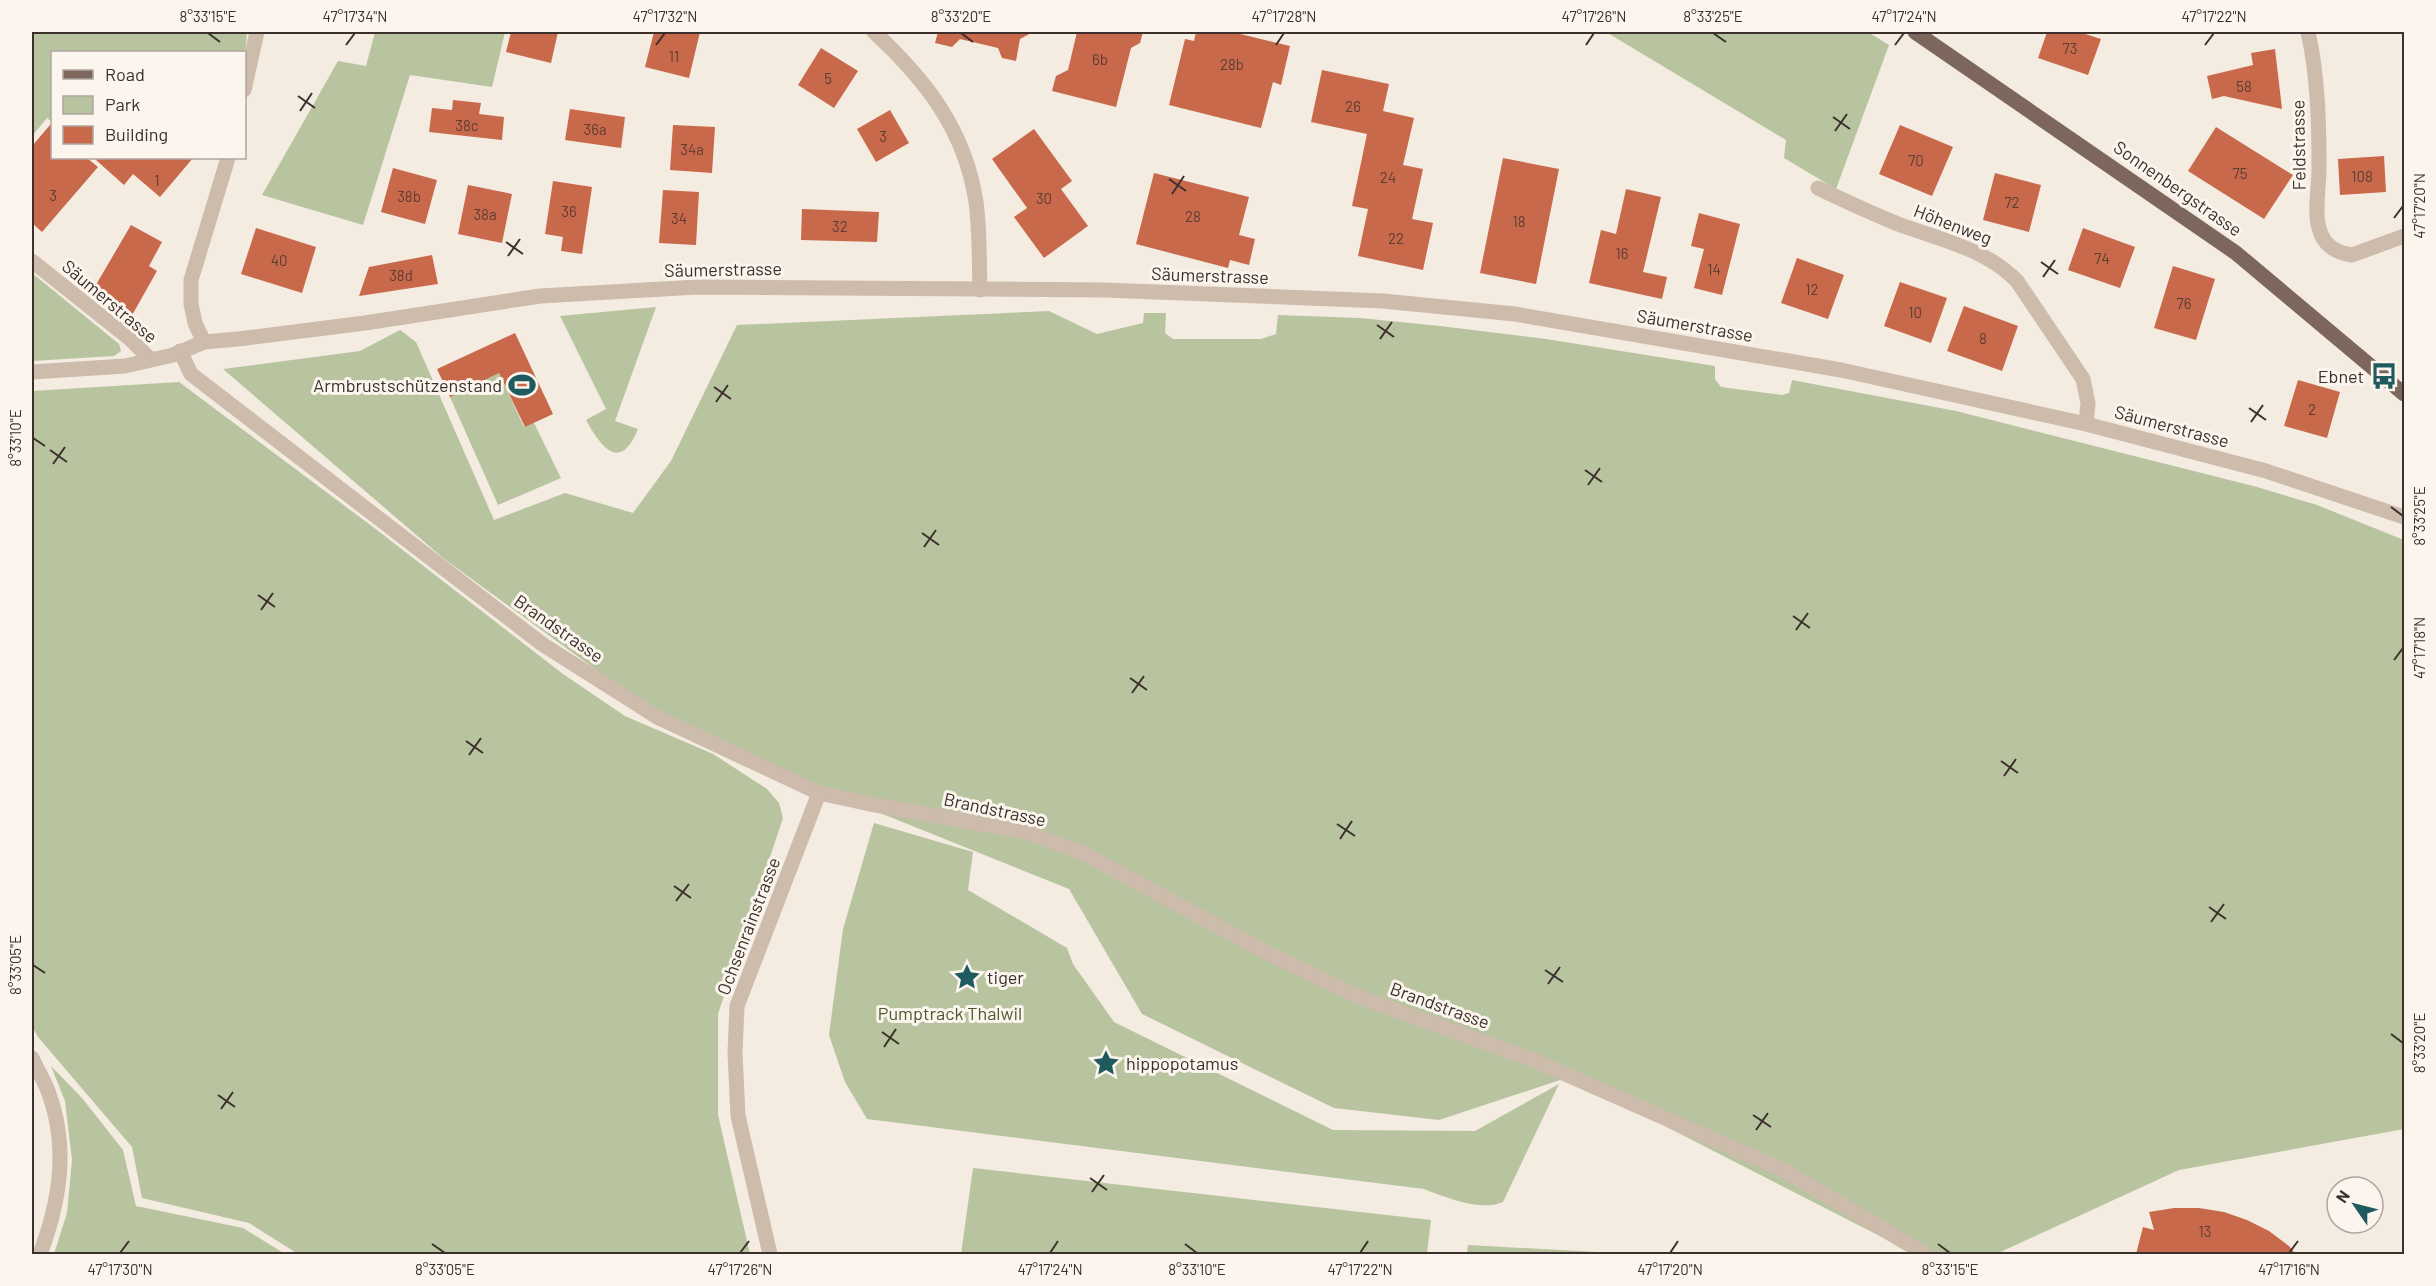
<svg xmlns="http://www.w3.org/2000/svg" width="2436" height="1286" viewBox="0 0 2436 1286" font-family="Barlow,sans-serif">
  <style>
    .green { fill: #b8c4a0 }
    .building { fill: #c8694b }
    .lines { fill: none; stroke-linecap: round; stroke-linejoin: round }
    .minor { stroke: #cdbbac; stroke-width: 15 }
    .major { stroke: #7d675c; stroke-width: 15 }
    .ticks { fill: none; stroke: #3b302b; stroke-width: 2 }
    .labels { text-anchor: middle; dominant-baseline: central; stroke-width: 6; stroke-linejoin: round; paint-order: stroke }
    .number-label { font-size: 15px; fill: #5e3e33 }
    .street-label { font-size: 18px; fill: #3b302b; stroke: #fbf5ee }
    .poi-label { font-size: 18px; fill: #3b302b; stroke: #fbf5ee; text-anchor: end }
    .park-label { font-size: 18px; fill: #4a5a2e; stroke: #fbf5ee }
    .neatline { fill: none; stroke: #3b302b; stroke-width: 2 }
    .ticks-label { font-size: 15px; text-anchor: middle; fill: #3b302b }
  </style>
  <rect width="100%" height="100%" fill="#f4ebe1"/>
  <!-- green -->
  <g class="green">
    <polygon points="32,32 247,32 245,55 244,52 52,52 52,122 47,118 33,135 32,133"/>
    <polygon points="375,32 505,32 492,87 410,75 363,225 262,195 338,61 366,66"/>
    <polygon points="1606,32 1868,32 1889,45 1836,189 1784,158 1786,140"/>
    <polygon points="32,273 119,344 121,351 114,356 32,361"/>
    <path d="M656 307 615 421 638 429C620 473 601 447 586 420L606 409 560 316Z"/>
    <polygon points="1049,311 1097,334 1143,323 1144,313 1166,313 1165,333 1173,339 1261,339 1276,334 1278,315 1360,318 1440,326 1546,339 1715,366 1715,379 1721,387 1782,395 1789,393 1792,380 1956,411 2257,487 2317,505 2404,540 2404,1129 2179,1170 1996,1254 1915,1254 1569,1077 1439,1120 1334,1108 1142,1014 1069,889 684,734 443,558 223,369 360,351 400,330 416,342 494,520 565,493 633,513 671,461 737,325"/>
    <polygon points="499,373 524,427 534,423 561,478 498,505 450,397"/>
    <polygon points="179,382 377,530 563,674 625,716 713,754 767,789 779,803 783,818 718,1014 718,1115 750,1254 298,1254 249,1223 142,1198 132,1147 38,1037 32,1026 32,391"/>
    <path d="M874 823 973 852 968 890 1067 948 1073 964 1114 1022 1333 1130 1475 1131 1559 1084 1503 1202C1481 1212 1445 1197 1424 1189L867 1119 845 1082 829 1035 843 929Z"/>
    <polygon points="51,1066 82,1098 123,1150 136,1206 243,1228 285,1254 54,1254 67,1213 72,1160 65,1101"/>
    <polygon points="973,1168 1431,1220 1427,1254 961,1254"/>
    <polygon points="1468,1245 1635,1254 1467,1254"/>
  </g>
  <!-- building -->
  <g class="building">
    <polygon points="511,32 558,32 551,63 506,52"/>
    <polygon points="654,32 700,32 689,78 645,67"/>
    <polygon points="938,32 1033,32 1020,39 1016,61 1002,58 998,48 960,39 952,47 935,43"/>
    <polygon points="1077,32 1143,32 1140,43 1131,48 1116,107 1052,91 1056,76 1068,70"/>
    <polygon points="1196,32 1232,32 1290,46 1281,85 1273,82 1261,128 1169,105 1185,39 1194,41"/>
    <polygon points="2047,32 2079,32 2101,39 2088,75 2038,58"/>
    <polygon points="821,48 858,71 834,108 798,85"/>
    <polygon points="2275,49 2282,109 2224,96 2212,99 2207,76 2253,65 2251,53"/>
    <polygon points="1322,70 1389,84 1383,111 1414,118 1403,165 1423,169 1412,219 1433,223 1423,270 1358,256 1368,209 1352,206 1367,134 1311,122"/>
    <polygon points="453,100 481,103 479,114 504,117 502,140 429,132 432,108 452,110"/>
    <polygon points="570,109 625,117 621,148 565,140"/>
    <polygon points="890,110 909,143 876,162 857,129"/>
    <polygon points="50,125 52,128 52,158 87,158 98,167 42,232 32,223 32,144 33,145"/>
    <polygon points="673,125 715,127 712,173 670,170"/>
    <polygon points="1900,125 1953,147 1932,196 1879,174"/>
    <polygon points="2216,127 2293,175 2264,219 2188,171"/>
    <polygon points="1034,129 1072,181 1061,189 1088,226 1044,258 1014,217 1027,208 992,159"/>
    <polygon points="2384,156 2386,192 2340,195 2338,159"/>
    <polygon points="98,158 193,158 160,197 133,174 124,185 96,160"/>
    <polygon points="1503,158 1559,169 1536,284 1480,273"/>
    <polygon points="393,168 437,180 425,224 381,212"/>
    <polygon points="1154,173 1249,197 1239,235 1255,239 1249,265 1230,260 1228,268 1136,244"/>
    <polygon points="1995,173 2041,185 2029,232 1983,220"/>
    <polygon points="553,181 592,187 582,254 561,251 563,237 545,234"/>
    <polygon points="468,185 512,194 502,243 458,234"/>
    <polygon points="1626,189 1661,197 1643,272 1667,277 1662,299 1589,283 1601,230 1616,234"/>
    <polygon points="663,190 699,192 696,245 659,243"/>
    <polygon points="802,209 879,212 877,242 801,240"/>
    <polygon points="1699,213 1740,224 1722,295 1694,288 1704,249 1691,246"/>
    <polygon points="131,225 162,242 149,266 157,271 131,317 90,295"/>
    <polygon points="256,228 316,247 302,293 241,274"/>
    <polygon points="2083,228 2135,247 2120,288 2068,270"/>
    <polygon points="432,255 438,284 359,296 369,267"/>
    <polygon points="1797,258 1844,275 1828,319 1781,303"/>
    <polygon points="2173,266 2215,279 2196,340 2154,328"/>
    <polygon points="1900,282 1947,298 1931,343 1884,326"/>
    <polygon points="1964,306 2018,326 2002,371 1947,351"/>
    <polygon points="515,333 553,414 525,427 499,373 450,397 437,369"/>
    <polygon points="2298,380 2340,392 2327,438 2284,426"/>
    <polygon points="2174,1208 2199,1208 2224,1212 2247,1220 2269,1231 2289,1246 2294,1252 2293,1254 2136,1254 2143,1227 2154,1230 2149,1212"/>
  </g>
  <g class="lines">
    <!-- minor -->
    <g class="minor">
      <path d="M874 32C926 80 965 130 976 202 980 231 979 262 980 290"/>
      <path d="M2308 32C2318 76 2319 123 2319 169 2319 187 2314 211 2319 228 2323 245 2336 253 2352 255L2404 236"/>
      <polyline points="244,90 257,32"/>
      <path d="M1818 188C1845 201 1871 213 1898 224 1939 239 1986 249 2017 281L2083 379 2088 403 2086 424"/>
      <polyline points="32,261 130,339 150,359"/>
      <polyline points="204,342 195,323 191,304 191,280 228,158"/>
      <polyline points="180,351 191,374 542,644 657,717 819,793 870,804 1026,832 1083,853 1269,954 1359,997 1531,1059 1785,1171 1925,1254"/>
      <polyline points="32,372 125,366 173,355 204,342 238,339 365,323 540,296 698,287 1105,290 1383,301 1515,314 1841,370 2086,424 2266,471 2404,517"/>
      <path d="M32 1058C37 1069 44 1080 48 1091 69 1147 60 1201 40 1254"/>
      <polyline points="770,1254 738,1116 735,1053 737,1006 819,793"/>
    </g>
    <!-- major -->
    <polyline class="major" points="1915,32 2236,253 2404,394"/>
  </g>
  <!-- ticks -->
  <path class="ticks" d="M208 33 220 42M961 33 973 42M1713 33 1726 42M346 45 355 33M656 45 665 33M1276 45 1284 33M1586 45 1594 33M1895 45 1904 33M2205 45 2214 33M298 96 315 108M300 111 312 93M1833 117 1850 129M1835 131 1847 114M1169 179 1186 191M1172 194 1184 176M2394 218 2403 206M506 242 523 254M508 256 520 239M2041 262 2058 274M2043 277 2055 260M1377 325 1394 337M1380 339 1392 322M714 387 731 399M716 402 728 385M2249 408 2266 420M2251 422 2263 405M33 438 45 446M50 450 67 462M53 464 65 447M1585 470 1602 482M1588 485 1600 468M2391 507 2403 516M922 533 939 545M924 547 936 530M258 595 275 607M261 610 273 593M1793 616 1810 628M1796 630 1808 613M2394 660 2403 648M1130 678 1147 690M1132 693 1144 676M466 741 483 753M469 755 481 738M2001 761 2018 773M2004 776 2016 759M1337 824 1355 836M1340 839 1352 821M674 886 691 898M676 901 689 884M2209 907 2226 919M2211 922 2224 904M33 965 45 973M1545 970 1563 982M1548 984 1560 967M882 1032 899 1044M2391 1034 2403 1043M884 1047 896 1029M218 1095 235 1107M221 1109 233 1092M1753 1115 1771 1127M1756 1130 1768 1113M1090 1178 1107 1190M1092 1192 1104 1175M432 1244 445 1253M1185 1244 1197 1253M1938 1244 1950 1253M120 1253 129 1241M740 1253 749 1241M1050 1253 1058 1241M1360 1253 1368 1241M1670 1253 1678 1241M2289 1253 2298 1241"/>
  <!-- icons -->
  <defs>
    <symbol id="bus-bare" viewBox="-9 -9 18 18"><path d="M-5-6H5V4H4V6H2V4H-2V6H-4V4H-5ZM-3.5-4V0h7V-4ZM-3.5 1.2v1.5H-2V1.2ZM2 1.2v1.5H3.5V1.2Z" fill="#1f5a5e" stroke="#fbf5ee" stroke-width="2.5" paint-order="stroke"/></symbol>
    <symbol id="stadium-bare" viewBox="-9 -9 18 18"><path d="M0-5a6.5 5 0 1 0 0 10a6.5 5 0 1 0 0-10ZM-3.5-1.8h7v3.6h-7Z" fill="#1f5a5e" stroke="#fbf5ee" stroke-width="2.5" paint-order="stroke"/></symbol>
    <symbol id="sight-bare" viewBox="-9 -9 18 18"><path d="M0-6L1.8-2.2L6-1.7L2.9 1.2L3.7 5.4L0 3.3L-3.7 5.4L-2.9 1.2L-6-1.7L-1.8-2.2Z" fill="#1f5a5e" stroke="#fbf5ee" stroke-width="2.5" paint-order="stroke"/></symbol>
  </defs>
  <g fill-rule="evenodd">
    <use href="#bus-bare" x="2365" y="357" width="38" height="38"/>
    <use href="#stadium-bare" x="503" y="366" width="38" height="38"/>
    <use href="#sight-bare" x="948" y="958" width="38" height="38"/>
    <use href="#sight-bare" x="1087" y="1044" width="38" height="38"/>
  </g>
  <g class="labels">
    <!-- number labels -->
    <g class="number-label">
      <text x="2070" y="48">73</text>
      <text x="674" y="56">11</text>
      <text x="1100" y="59">6b</text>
      <text x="1232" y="64">28b</text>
      <text x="828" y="78">5</text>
      <text x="2244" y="86">58</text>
      <text x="1353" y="106">26</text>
      <text x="467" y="125">38c</text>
      <text x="595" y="129">36a</text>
      <text x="883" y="136">3</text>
      <text x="692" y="149">34a</text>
      <text x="1916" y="160">70</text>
      <text x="2240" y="173">75</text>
      <text x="2362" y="176">108</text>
      <text x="1388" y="177">24</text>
      <text x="157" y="180">1</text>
      <text x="53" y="195">3</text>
      <text x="409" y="196">38b</text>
      <text x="1044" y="198">30</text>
      <text x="2012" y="202">72</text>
      <text x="569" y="211">36</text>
      <text x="485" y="214">38a</text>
      <text x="1193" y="216">28</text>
      <text x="679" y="218">34</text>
      <text x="1519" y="221">18</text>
      <text x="840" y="226">32</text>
      <text x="1396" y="238">22</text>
      <text x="1622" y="253">16</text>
      <text x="2102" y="258">74</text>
      <text x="279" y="260">40</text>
      <text x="1714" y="269">14</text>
      <text x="401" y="275">38d</text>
      <text x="1812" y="289">12</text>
      <text x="2184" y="303">76</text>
      <text x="1915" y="312">10</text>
      <text x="1983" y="338">8</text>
      <text x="2312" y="409">2</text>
      <text x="2205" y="1231">13</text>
    </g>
    <!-- street labels -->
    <g class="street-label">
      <text transform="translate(2298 145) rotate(-91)">Feldstrasse</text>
      <text transform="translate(2178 188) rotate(35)">Sonnenbergstrasse</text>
      <text transform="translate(1953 224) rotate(21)">Höhenweg</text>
      <text transform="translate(723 269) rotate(-1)">Säumerstrasse</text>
      <text transform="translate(1210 275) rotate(2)">Säumerstrasse</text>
      <text transform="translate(110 301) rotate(40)">Säumerstrasse</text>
      <text transform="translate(1695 325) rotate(10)">Säumerstrasse</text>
      <text transform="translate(2172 426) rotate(15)">Säumerstrasse</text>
      <text transform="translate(559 628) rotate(35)">Brandstrasse</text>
      <text transform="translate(995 809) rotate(12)">Brandstrasse</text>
      <text transform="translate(748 926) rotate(-69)">Ochsenrainstrasse</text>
      <text transform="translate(1440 1005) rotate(20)">Brandstrasse</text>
    </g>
    <!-- poi labels -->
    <g class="poi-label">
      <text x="2364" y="376">Ebnet</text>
      <text x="502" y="385">Armbrustschützenstand</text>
      <text x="987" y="977" text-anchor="start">tiger</text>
      <text x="1126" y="1063" text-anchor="start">hippopotamus</text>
    </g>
    <!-- park labels -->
    <g class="park-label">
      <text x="950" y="1013">Pumptrack Thalwil</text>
    </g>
  </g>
  <!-- border -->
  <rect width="2436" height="1286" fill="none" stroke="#fbf5ee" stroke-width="66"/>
  <!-- legend -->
  <rect x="51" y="51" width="195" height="108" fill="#fbf5ee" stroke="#aea6a0" stroke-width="1.5"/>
  <rect x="63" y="70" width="30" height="9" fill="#7d675c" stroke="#aea6a0" stroke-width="1.5"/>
  <text x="105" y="81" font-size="18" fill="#3b302b">Road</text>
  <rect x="63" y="96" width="30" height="18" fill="#b8c4a0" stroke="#aea6a0" stroke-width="1.5"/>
  <text x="105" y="111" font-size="18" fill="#3b302b">Park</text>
  <rect x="63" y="126" width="30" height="18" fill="#c8694b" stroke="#aea6a0" stroke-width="1.5"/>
  <text x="105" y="141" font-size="18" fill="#3b302b">Building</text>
  <!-- north arrow -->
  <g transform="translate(2355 1205) rotate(305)"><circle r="28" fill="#fbf5ee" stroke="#aea6a0" stroke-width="1.5"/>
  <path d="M0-4.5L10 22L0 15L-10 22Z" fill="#1f5a5e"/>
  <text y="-9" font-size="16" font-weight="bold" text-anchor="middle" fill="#3b302b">N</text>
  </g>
  <rect x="33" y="33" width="2370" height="1220" class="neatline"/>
  <g class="ticks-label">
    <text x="208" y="22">8°33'15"E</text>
    <text x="355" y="22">47°17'34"N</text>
    <text x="665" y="22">47°17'32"N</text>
    <text x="961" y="22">8°33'20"E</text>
    <text x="1284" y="22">47°17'28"N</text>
    <text x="1594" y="22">47°17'26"N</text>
    <text x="1713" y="22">8°33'25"E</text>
    <text x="1904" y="22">47°17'24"N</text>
    <text x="2214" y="22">47°17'22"N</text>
    <text transform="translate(2420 206) rotate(-90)" y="5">47°17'20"N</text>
    <text transform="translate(16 438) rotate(-90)" y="5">8°33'10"E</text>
    <text transform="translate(2420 516) rotate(-90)" y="5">8°33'25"E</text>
    <text transform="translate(2420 648) rotate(-90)" y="5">47°17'18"N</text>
    <text transform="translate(16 965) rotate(-90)" y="5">8°33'05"E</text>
    <text transform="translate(2420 1043) rotate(-90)" y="5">8°33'20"E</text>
    <text x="120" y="1275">47°17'30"N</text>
    <text x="445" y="1275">8°33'05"E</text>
    <text x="740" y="1275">47°17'26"N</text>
    <text x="1050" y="1275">47°17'24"N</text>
    <text x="1197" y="1275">8°33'10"E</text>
    <text x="1360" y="1275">47°17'22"N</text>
    <text x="1670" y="1275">47°17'20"N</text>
    <text x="1950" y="1275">8°33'15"E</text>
    <text x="2289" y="1275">47°17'16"N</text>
  </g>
</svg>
